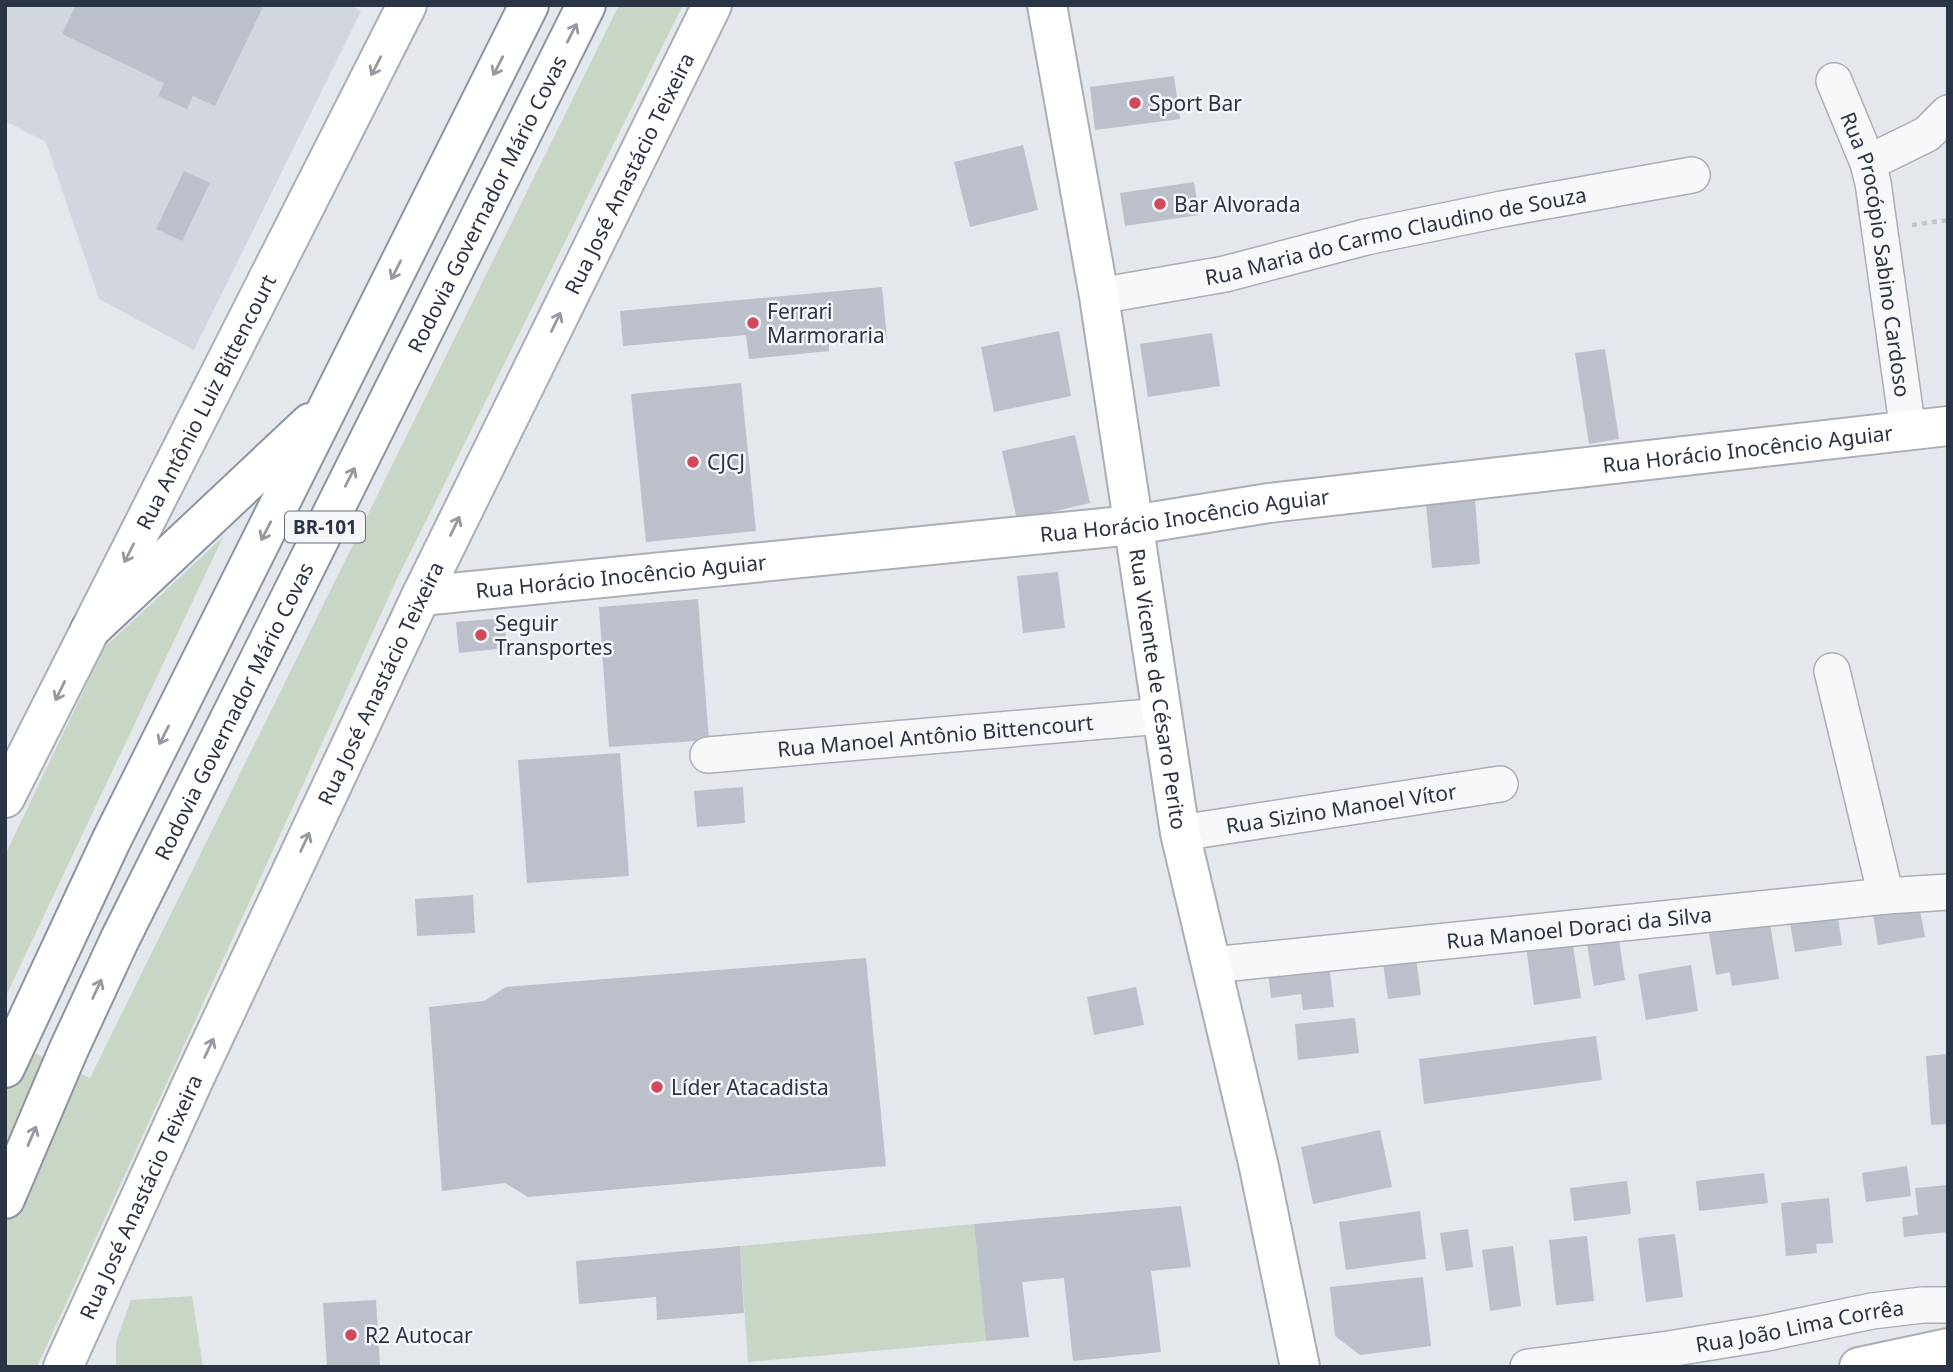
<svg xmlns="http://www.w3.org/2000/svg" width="1953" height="1372" viewBox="0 0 1953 1372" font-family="'Noto Sans',sans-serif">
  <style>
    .built { fill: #d2d6de }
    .green { fill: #c9d6c5 }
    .building { fill: #bbc0ca }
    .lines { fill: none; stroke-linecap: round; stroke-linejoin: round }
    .street-casing { stroke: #a9aeb7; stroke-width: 38 }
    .secondary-casing { stroke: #a9aeb7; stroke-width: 42 }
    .highway-casing { stroke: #8b94a3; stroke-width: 42 }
    .path { stroke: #c2c5cb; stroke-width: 4.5; stroke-dasharray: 5 5; stroke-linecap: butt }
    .street { stroke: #f7f8fa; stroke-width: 35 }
    .secondary { stroke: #fff; stroke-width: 38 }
    .highway { stroke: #fff; stroke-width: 38 }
    .oneway { stroke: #959aa2 }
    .poi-dot { fill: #d1495b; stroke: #f4f6f9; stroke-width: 2.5 }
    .labels { text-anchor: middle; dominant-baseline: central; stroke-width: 5; stroke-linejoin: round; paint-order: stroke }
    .shield { fill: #f4f6f9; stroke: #676e7b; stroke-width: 2 }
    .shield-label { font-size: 19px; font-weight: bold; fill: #2b3445 }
    .poi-label { font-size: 21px; fill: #2b3445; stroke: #f4f6f9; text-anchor: start }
    .street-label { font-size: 21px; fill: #2b3445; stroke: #f4f6f9 }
  </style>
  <rect width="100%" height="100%" fill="#e4e7ec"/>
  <!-- built -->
  <polygon class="built" points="5,5 350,5 361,11 194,350 99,299 46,142 5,121"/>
  <!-- green -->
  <g class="green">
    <polygon points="619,5 683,5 396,581 37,1367 5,1367 5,1040 90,1078"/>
    <polygon points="223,537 5,998 5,855 104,648"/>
    <polygon points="974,1224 986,1341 748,1362 740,1246"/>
    <polygon points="192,1296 203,1367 116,1367 116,1342 131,1300"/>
  </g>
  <!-- building -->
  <g class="building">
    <polygon points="76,5 264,5 215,106 193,96 187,109 158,96 164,83 62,34"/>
    <polygon points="1174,76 1180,119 1095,130 1090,87"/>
    <polygon points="1023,145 1038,210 970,227 954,162"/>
    <polygon points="184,171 210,183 182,241 156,229"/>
    <polygon points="1194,182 1199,215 1125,226 1120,193"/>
    <polygon points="882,287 887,339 829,345 829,351 749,359 746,335 623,346 620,311"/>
    <polygon points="1059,331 1071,396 994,412 981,347"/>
    <polygon points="1212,333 1220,386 1148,397 1140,344"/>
    <polygon points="1605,349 1619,439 1589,444 1575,353"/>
    <polygon points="741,383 756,531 646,542 631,394"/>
    <polygon points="1075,435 1090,503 1017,520 1002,451"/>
    <polygon points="1475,499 1480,564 1432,568 1426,504"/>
    <polygon points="1058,572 1065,628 1023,633 1017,576"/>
    <polygon points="698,599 709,740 609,747 599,607"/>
    <polygon points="504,618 507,648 459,653 456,622"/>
    <polygon points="620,753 629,876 527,883 518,760"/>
    <polygon points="743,787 745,823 697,827 694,791"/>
    <polygon points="473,895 475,933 417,936 415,899"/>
    <polygon points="1918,900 1925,937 1878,945 1872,908"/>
    <polygon points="1836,904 1842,945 1795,952 1788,912"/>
    <polygon points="1768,911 1779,979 1732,986 1730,972 1716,975 1707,921"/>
    <polygon points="1617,927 1625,980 1594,986 1585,932"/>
    <polygon points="1571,933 1581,998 1534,1005 1525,939"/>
    <polygon points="1415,951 1421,995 1388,999 1382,956"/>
    <polygon points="1328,955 1334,1007 1303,1010 1301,994 1271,998 1267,962"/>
    <polygon points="866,958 886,1166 528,1197 505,1183 442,1191 429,1007 484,1001 506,987"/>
    <polygon points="1691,965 1698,1011 1646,1020 1638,974"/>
    <polygon points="1136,987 1144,1025 1094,1035 1087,997"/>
    <polygon points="1355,1018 1359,1053 1298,1060 1295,1024"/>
    <polygon points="1596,1036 1602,1080 1424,1104 1419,1059"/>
    <polygon points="1948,1054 1948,1124 1931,1125 1926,1056"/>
    <polygon points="1380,1130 1392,1187 1313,1204 1301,1147"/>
    <polygon points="1907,1166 1911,1196 1866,1202 1862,1173"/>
    <polygon points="1764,1173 1768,1203 1699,1211 1696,1181"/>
    <polygon points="1627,1181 1631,1214 1574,1221 1570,1188"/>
    <polygon points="1948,1185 1948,1232 1904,1237 1902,1217 1918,1215 1915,1188"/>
    <polygon points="1829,1198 1833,1243 1816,1244 1817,1253 1786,1256 1781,1203"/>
    <polygon points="1181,1206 1191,1267 1151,1271 1161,1352 1073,1361 1064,1278 1022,1282 1029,1337 986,1341 974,1224"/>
    <polygon points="1420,1211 1426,1259 1346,1270 1339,1222"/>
    <polygon points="1468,1229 1473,1267 1446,1271 1440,1233"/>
    <polygon points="1675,1234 1683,1297 1646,1302 1638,1238"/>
    <polygon points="1587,1236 1594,1301 1556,1305 1549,1240"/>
    <polygon points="740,1246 744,1313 657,1320 656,1297 579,1304 576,1261"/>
    <polygon points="1513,1246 1521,1306 1490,1311 1482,1250"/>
    <polygon points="1423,1277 1431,1346 1360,1355 1335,1336 1330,1287"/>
    <polygon points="376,1300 380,1367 327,1367 323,1303"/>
  </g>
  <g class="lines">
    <defs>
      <g id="street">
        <path id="s1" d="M1834 81 1868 163 1873 183 1908 431"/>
        <polyline points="1868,163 1927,134 1948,113"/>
        <path id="s2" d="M1099 296 1225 274 1366 237 1502 209 1692 175"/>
        <polyline points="1832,671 1886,896"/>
        <path id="s3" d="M708 755 1161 716"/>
        <path id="s4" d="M1180 833 1500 784"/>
        <path id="s5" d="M1212 965 1886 896 1948 892"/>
        <path id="s6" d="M1528 1367 1669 1349 1767 1333 1872 1311 1923 1305H1948"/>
      </g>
      <g id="secondary">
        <path id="s7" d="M1047 5 1099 296 1180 833 1259 1167 1300 1367"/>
        <path id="s8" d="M421 596 1133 525 1269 503 1948 426"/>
        <path id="s9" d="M5 798 407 5"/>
        <path id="s10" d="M63 1367 195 1077 421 596 712 5"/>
        <polyline points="1859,1367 1948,1348"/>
      </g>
      <g id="highway">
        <polyline points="90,630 310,423"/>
        <polyline points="5,1068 111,841 529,5"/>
        <path id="s11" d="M5 1199 68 1051 119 941 586 5"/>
      </g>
    </defs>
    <!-- street casing -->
    <use href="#street" class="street-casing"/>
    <!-- secondary casing -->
    <use href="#secondary" class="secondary-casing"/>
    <!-- highway casing -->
    <use href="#highway" class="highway-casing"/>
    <!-- path -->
    <polyline class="path" points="1912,225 1948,220"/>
    <!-- street -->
    <use href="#street" class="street"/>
    <!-- secondary -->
    <use href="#secondary" class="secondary"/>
    <!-- highway -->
    <use href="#highway" class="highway"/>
  </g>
  <!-- one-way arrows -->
  <defs><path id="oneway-shaft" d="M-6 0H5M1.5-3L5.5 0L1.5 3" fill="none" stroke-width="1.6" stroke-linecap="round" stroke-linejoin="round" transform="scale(1.75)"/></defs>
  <g class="oneway">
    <use href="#oneway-shaft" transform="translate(572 33) rotate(-63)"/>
    <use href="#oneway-shaft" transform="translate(376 66) rotate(117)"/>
    <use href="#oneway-shaft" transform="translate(498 66) rotate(117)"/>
    <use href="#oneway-shaft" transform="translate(396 270) rotate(117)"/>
    <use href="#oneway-shaft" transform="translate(556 322) rotate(-64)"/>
    <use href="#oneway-shaft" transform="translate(350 477) rotate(-63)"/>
    <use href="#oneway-shaft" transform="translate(455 526) rotate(-64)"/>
    <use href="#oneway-shaft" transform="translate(266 531) rotate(117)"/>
    <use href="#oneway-shaft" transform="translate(129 553) rotate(117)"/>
    <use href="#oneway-shaft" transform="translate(60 691) rotate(116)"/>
    <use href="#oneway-shaft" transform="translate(164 735) rotate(117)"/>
    <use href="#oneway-shaft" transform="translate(305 842) rotate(-65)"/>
    <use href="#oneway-shaft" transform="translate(97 989) rotate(-65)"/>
    <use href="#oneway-shaft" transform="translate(209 1048) rotate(-65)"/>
    <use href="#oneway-shaft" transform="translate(32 1136) rotate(-67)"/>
  </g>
  <!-- markers -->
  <g class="poi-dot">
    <circle cx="1135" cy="103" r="7"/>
    <circle cx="1160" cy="204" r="7"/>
    <circle cx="753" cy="323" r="7"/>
    <circle cx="693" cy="462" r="7"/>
    <circle cx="481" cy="635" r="7"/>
    <circle cx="657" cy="1087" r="7"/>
    <circle cx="351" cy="1335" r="7"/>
  </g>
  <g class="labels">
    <!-- shield labels -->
    <rect class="shield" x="285" y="511.5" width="80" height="31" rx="5"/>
    <g class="shield-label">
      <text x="325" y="527">BR-101</text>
    </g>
    <!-- poi labels -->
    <g class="poi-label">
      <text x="1149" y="103">Sport Bar</text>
      <text x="1174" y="204">Bar Alvorada</text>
      <text x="767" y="311">Ferrari<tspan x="767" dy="24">Marmoraria</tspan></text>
      <text x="707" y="462">CJCJ</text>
      <text x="495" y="623">Seguir<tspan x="495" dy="24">Transportes</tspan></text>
      <text x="671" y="1087">Líder Atacadista</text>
      <text x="365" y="1335">R2 Autocar</text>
    </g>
    <!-- street labels -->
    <g class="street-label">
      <text stroke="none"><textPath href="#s10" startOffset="1321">Rua José Anastácio Teixeira</textPath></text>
      <text stroke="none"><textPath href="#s11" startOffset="1106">Rodovia Governador Mário Covas</textPath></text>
      <text stroke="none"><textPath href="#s2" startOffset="303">Rua Maria do Carmo Claudino de Souza</textPath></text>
      <text stroke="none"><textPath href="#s1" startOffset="180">Rua Procópio Sabino Cardoso</textPath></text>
      <text stroke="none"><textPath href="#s9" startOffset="444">Rua Antônio Luiz Bittencourt</textPath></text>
      <text stroke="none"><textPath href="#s8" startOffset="1335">Rua Horácio Inocêncio Aguiar</textPath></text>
      <text stroke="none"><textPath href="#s8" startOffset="768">Rua Horácio Inocêncio Aguiar</textPath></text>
      <text stroke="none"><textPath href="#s8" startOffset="201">Rua Horácio Inocêncio Aguiar</textPath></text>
      <text stroke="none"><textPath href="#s10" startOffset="754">Rua José Anastácio Teixeira</textPath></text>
      <text stroke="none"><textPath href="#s7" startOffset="693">Rua Vicente de Césaro Perito</textPath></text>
      <text stroke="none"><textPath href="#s11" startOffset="539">Rodovia Governador Mário Covas</textPath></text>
      <text stroke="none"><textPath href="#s3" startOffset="228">Rua Manoel Antônio Bittencourt</textPath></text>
      <text stroke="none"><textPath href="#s4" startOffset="163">Rua Sizino Manoel Vítor</textPath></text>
      <text stroke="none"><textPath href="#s5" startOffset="369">Rua Manoel Doraci da Silva</textPath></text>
      <text stroke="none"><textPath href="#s10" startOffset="187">Rua José Anastácio Teixeira</textPath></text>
      <text stroke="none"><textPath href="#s6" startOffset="275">Rua João Lima Corrêa</textPath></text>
    </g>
  </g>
  <!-- border -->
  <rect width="1953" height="1372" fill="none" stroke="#2b3445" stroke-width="14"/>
</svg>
